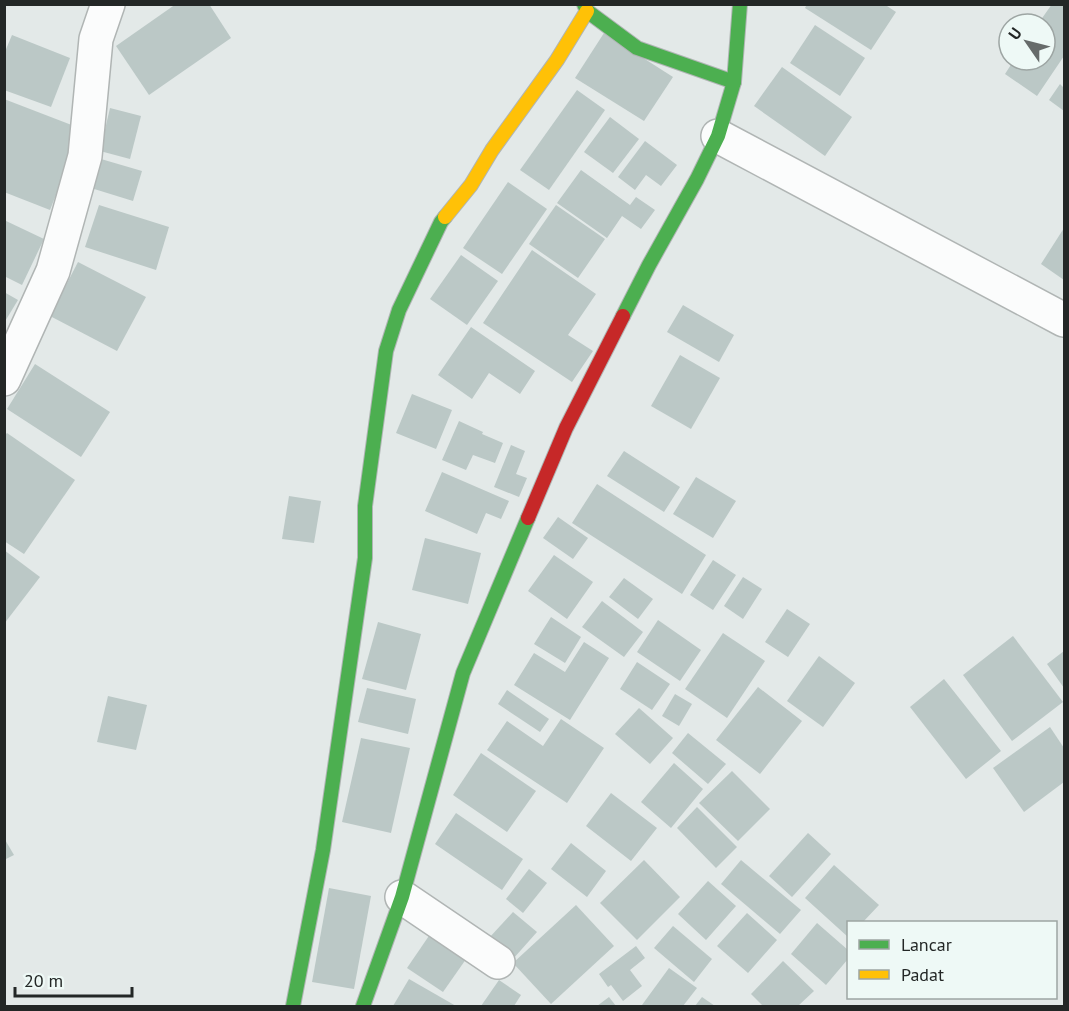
<svg xmlns="http://www.w3.org/2000/svg" width="1069" height="1011" viewBox="0 0 1069 1011" font-family="'PT Sans',sans-serif">
  <style>
    .building { fill: #bbc8c6 }
    .lines { fill: none; stroke-linecap: round; stroke-linejoin: round }
    .street-casing { stroke: #b0b5b4; stroke-width: 36 }
    .fast-casing { stroke: #b0b5b4; stroke-width: 16 }
    .slow-casing { stroke: #b0b5b4; stroke-width: 16 }
    .jam-casing { stroke: #b0b5b4; stroke-width: 16 }
    .street { stroke: #fbfcfc; stroke-width: 33 }
    .fast { stroke: #4caf50; stroke-width: 14 }
    .slow { stroke: #ffc107; stroke-width: 14 }
    .jam { stroke: #c62828; stroke-width: 14 }
  </style>
  <rect width="100%" height="100%" fill="#e3e9e8"/>
  <!-- building -->
  <g class="building">
    <polygon points="176,4 209,4 231,38 149,95 116,46"/>
    <polygon points="807,4 884,4 896,12 871,50 805,8"/>
    <polygon points="1052,4 1064,4 1064,56 1037,96 1005,74 1014,60 1045,60 1045,24 1038,24"/>
    <polygon points="815,25 865,58 840,96 790,63"/>
    <polygon points="604,33 673,77 644,121 575,78"/>
    <polygon points="12,35 70,58 51,107 4,90 4,54"/>
    <polygon points="782,67 852,117 825,156 754,106"/>
    <polygon points="1060,84 1064,88 1064,111 1049,100"/>
    <polygon points="577,90 605,110 549,190 520,170"/>
    <polygon points="4,99 82,129 50,210 4,192"/>
    <polygon points="110,108 141,116 130,159 100,151"/>
    <polygon points="610,117 639,139 613,173 584,152"/>
    <polygon points="645,141 677,165 661,186 646,175 635,190 618,177"/>
    <polygon points="101,159 142,171 133,201 91,188"/>
    <polygon points="581,170 630,205 636,197 655,210 641,229 622,216 607,238 557,203"/>
    <polygon points="508,182 547,209 502,274 463,248"/>
    <polygon points="99,205 169,227 156,270 85,247"/>
    <polygon points="556,205 605,239 578,278 529,244"/>
    <polygon points="4,220 44,239 22,285 4,276"/>
    <polygon points="1064,228 1064,280 1041,264"/>
    <polygon points="532,250 596,294 568,335 593,351 572,382 483,323"/>
    <polygon points="461,255 498,281 467,325 430,299"/>
    <polygon points="78,262 146,297 117,351 50,316"/>
    <polygon points="4,292 18,300 4,323"/>
    <polygon points="683,305 734,335 719,362 667,332"/>
    <polygon points="471,327 535,371 520,394 489,373 472,399 438,375"/>
    <polygon points="680,355 720,378 691,429 651,406"/>
    <polygon points="35,364 110,412 81,457 7,409"/>
    <polygon points="412,394 452,410 436,449 396,433"/>
    <polygon points="459,421 483,432 482,434 503,443 495,463 473,455 466,470 442,460"/>
    <polygon points="7,433 75,480 24,554 4,541 4,436"/>
    <polygon points="511,445 525,451 516,474 527,478 519,497 494,487"/>
    <polygon points="624,451 680,487 664,512 607,476"/>
    <polygon points="442,472 509,501 501,519 486,513 477,534 425,511"/>
    <polygon points="696,477 736,501 713,538 673,514"/>
    <polygon points="597,484 706,555 682,594 572,523"/>
    <polygon points="289,496 321,501 314,543 282,539"/>
    <polygon points="558,517 588,538 573,559 543,538"/>
    <polygon points="425,538 481,553 468,604 412,590"/>
    <polygon points="4,550 40,577 4,624"/>
    <polygon points="554,555 593,582 567,619 528,591"/>
    <polygon points="713,560 736,575 713,610 690,595"/>
    <polygon points="743,577 762,589 743,619 724,606"/>
    <polygon points="624,578 653,599 638,619 609,597"/>
    <polygon points="602,601 643,632 624,657 582,627"/>
    <polygon points="787,609 810,624 788,657 765,642"/>
    <polygon points="551,617 581,637 565,663 534,644"/>
    <polygon points="658,620 701,650 680,681 637,652"/>
    <polygon points="378,622 421,634 406,690 362,679"/>
    <polygon points="723,633 765,661 727,718 685,689"/>
    <polygon points="1013,636 1063,702 1012,741 963,675"/>
    <polygon points="584,642 609,658 570,720 514,685 534,653 565,672"/>
    <polygon points="1064,651 1064,688 1047,664"/>
    <polygon points="819,656 855,683 823,727 787,701"/>
    <polygon points="637,662 670,684 652,710 620,689"/>
    <polygon points="944,679 1001,751 966,779 910,707"/>
    <polygon points="758,687 802,721 760,774 716,740"/>
    <polygon points="367,688 416,699 408,734 358,722"/>
    <polygon points="507,690 549,719 540,732 498,704"/>
    <polygon points="675,694 692,704 679,726 662,716"/>
    <polygon points="108,696 147,705 136,750 97,742"/>
    <polygon points="639,708 673,738 650,764 615,734"/>
    <polygon points="561,719 604,748 567,803 487,750 507,721 543,746"/>
    <polygon points="1050,727 1064,748 1064,782 1024,812 993,768"/>
    <polygon points="688,733 726,764 708,784 672,753"/>
    <polygon points="361,738 410,748 391,833 342,822"/>
    <polygon points="481,753 536,791 507,832 453,795"/>
    <polygon points="674,763 703,789 671,828 641,802"/>
    <polygon points="732,771 770,809 738,841 699,803"/>
    <polygon points="611,793 657,828 631,861 586,826"/>
    <polygon points="697,807 737,847 716,868 677,828"/>
    <polygon points="456,813 523,859 502,890 435,844"/>
    <polygon points="808,833 831,854 792,897 769,876"/>
    <polygon points="4,838 14,855 4,860"/>
    <polygon points="571,843 606,871 587,897 551,869"/>
    <polygon points="644,860 680,897 637,940 600,903"/>
    <polygon points="741,860 801,910 780,934 721,884"/>
    <polygon points="834,865 879,905 863,922 848,922 848,937 805,898"/>
    <polygon points="529,869 547,883 523,913 506,899"/>
    <polygon points="708,881 736,906 706,940 678,914"/>
    <polygon points="329,888 371,896 354,989 312,982"/>
    <polygon points="576,905 614,946 551,1004 513,963"/>
    <polygon points="513,912 537,932 513,959 489,938"/>
    <polygon points="747,913 777,940 748,973 717,946"/>
    <polygon points="817,923 848,950 848,959 826,985 791,954"/>
    <polygon points="673,926 712,959 694,982 654,948"/>
    <polygon points="435,927 471,952 443,992 407,968"/>
    <polygon points="636,946 645,958 630,970 642,986 623,1001 611,985 608,987 599,974"/>
    <polygon points="783,961 814,991 798,1006 763,1006 751,994"/>
    <polygon points="669,968 697,988 683,1006 644,1006 642,1005"/>
    <polygon points="409,979 456,1006 393,1006"/>
    <polygon points="499,980 521,995 514,1006 481,1006"/>
    <polygon points="609,997 616,1006 597,1006"/>
    <polygon points="702,997 715,1006 695,1006"/>
  </g>
  <g class="lines">
    <defs>
      <g id="street">
        <polyline points="718,136 1064,320"/>
        <polyline points="4,379 53,271 85,156 96,39 108,4"/>
        <polyline points="402,897 498,962"/>
      </g>
      <g id="fast">
        <polyline points="584,4 587,11 637,48 734,82"/>
        <polyline points="623,316 649,265 697,179 718,136 734,82 740,4"/>
        <polyline points="293,1006 323,850 365,558 365,506 386,351 399,310 441,222 445,217"/>
        <polyline points="363,1006 402,897 463,673 528,518"/>
      </g>
      <polyline id="slow" points="445,217 471,185 492,150 557,60 587,11"/>
      <polyline id="jam" points="528,518 566,428 623,316"/>
    </defs>
    <!-- street casing -->
    <use href="#street" class="street-casing"/>
    <!-- fast casing -->
    <use href="#fast" class="fast-casing"/>
    <!-- slow casing -->
    <use href="#slow" class="slow-casing"/>
    <!-- jam casing -->
    <use href="#jam" class="jam-casing"/>
    <!-- street -->
    <use href="#street" class="street"/>
    <!-- fast -->
    <use href="#fast" class="fast"/>
    <!-- slow -->
    <use href="#slow" class="slow"/>
    <!-- jam -->
    <use href="#jam" class="jam"/>
  </g>
  <!-- border -->
  <rect width="1069" height="1011" fill="none" stroke="#232726" stroke-width="12"/>
  <!-- legend -->
  <rect x="847" y="921" width="210" height="78" fill="#eef9f6" stroke="#9da5a3" stroke-width="1.5"/>
  <rect x="859" y="940" width="30" height="9" fill="#4caf50" stroke="#9da5a3" stroke-width="1.5"/>
  <text x="901" y="951" font-size="18" fill="#232726">Lancar</text>
  <rect x="859" y="970" width="30" height="9" fill="#ffc107" stroke="#9da5a3" stroke-width="1.5"/>
  <text x="901" y="981" font-size="18" fill="#232726">Padat</text>
  <!-- north arrow -->
  <g transform="translate(1027 42) rotate(305)"><circle r="28" fill="#eef9f6" stroke="#9da5a3" stroke-width="1.5"/>
  <path d="M0-4.5L10 22L0 15L-10 22Z" fill="#666b6a"/>
  <text y="-9" font-size="16" font-weight="bold" text-anchor="middle" fill="#232726">U</text>
  </g>
  <!-- scale -->
  <path d="M15 987v9h117v-9" fill="none" stroke="#232726" stroke-width="3"/>
  <text x="24" y="987" font-size="18" fill="#232726" stroke="#eef9f6" stroke-width="4.5" paint-order="stroke">20 m</text>
</svg>
